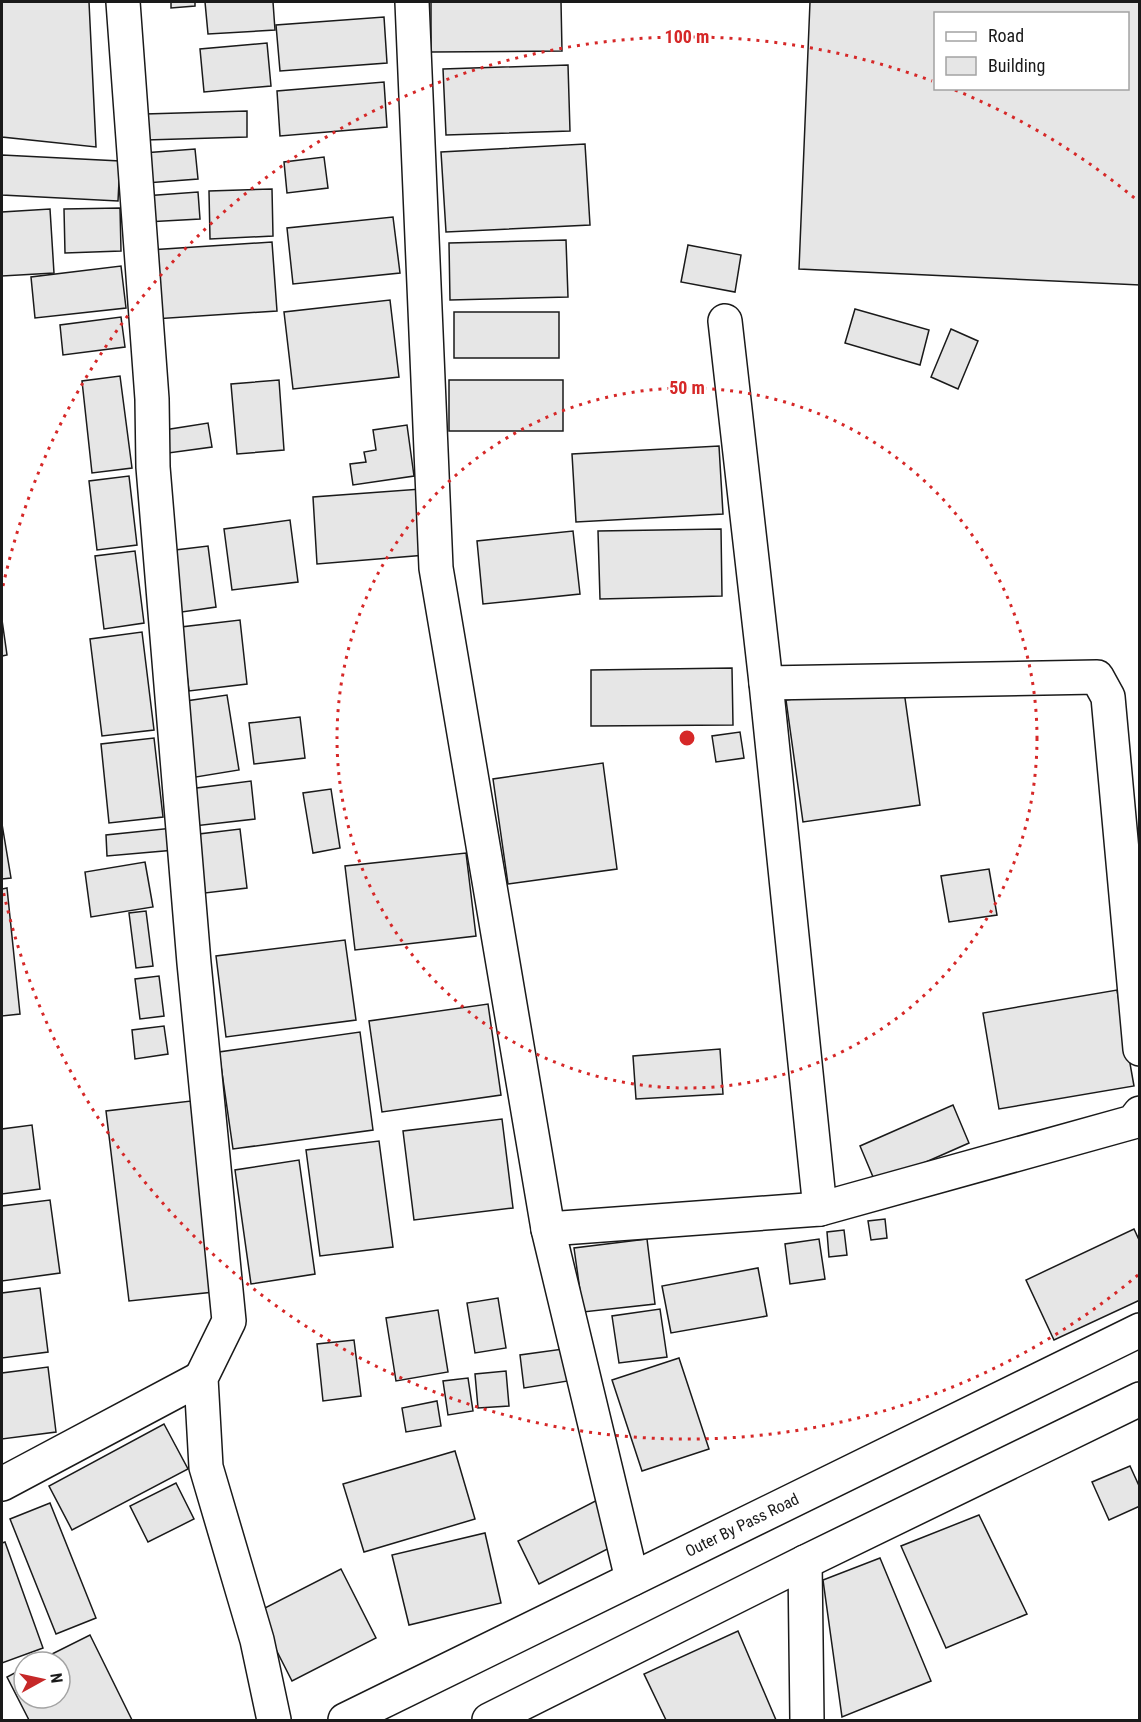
<svg xmlns="http://www.w3.org/2000/svg" width="1141" height="1722" viewBox="0 0 1141 1722" font-family="'Roboto Condensed',sans-serif">
  <style>
    .building { fill: #e6e6e6; stroke: #1a1a1a; stroke-width: 1.5; fill-rule: evenodd }
    .lines { fill: none; stroke-linecap: round; stroke-linejoin: round }
    .minor-casing { stroke: #1a1a1a; stroke-width: 36 }
    .major-casing { stroke: #1a1a1a; stroke-width: 36 }
    .minor { stroke: #fff; stroke-width: 33 }
    .major { stroke: #fff; stroke-width: 33 }
    .ring { fill: none; stroke: #d62828; stroke-width: 3; stroke-dasharray: 3 6 }
    .labels { text-anchor: middle; dominant-baseline: central; stroke-width: 4.5; stroke-linejoin: round; paint-order: stroke }
    .street-label { font-size: 16px; fill: #1a1a1a; stroke: #fff }
    .centre { fill: #d62828; stroke: #fff; stroke-width: 3 }
    .ring-label { font-size: 18px; text-anchor: middle; font-weight: bold; fill: #d62828; stroke: #fff; stroke-width: 4.5; stroke-linejoin: round; paint-order: stroke }
  </style>
  <rect width="100%" height="100%" fill="#fff"/>
  <!-- building -->
  <g class="building">
    <polygon points="2,2 89,2 96,147 2,137"/>
    <polygon points="171,2 195,2 195,6 171,8"/>
    <polygon points="205,2 273,2 275,30 208,34"/>
    <polygon points="431,2 561,2 562,51 431,52"/>
    <path d="M810 2H1140V285L799 269ZM936 14H1128V88H936Z"/>
    <polygon points="384,17 387,63 280,71 276,25"/>
    <polygon points="267,43 271,86 204,92 200,49"/>
    <polygon points="568,65 570,131 446,135 443,69"/>
    <polygon points="384,82 387,127 280,136 277,91"/>
    <polygon points="247,111 247,137 146,140 145,114"/>
    <polygon points="585,144 590,225 446,232 441,152"/>
    <polygon points="195,149 198,179 146,183 143,153"/>
    <polygon points="2,155 120,161 118,201 2,195"/>
    <polygon points="324,157 328,188 287,193 284,162"/>
    <polygon points="272,189 273,236 210,239 209,191"/>
    <polygon points="198,192 200,219 146,222 144,196"/>
    <polygon points="120,208 121,251 65,253 64,209"/>
    <polygon points="50,209 54,273 2,276 2,212"/>
    <polygon points="393,217 400,273 293,284 287,228"/>
    <polygon points="566,240 568,297 450,300 449,243"/>
    <polygon points="272,242 277,311 154,319 149,250"/>
    <polygon points="688,245 741,255 735,292 681,282"/>
    <polygon points="121,266 126,308 35,318 31,277"/>
    <polygon points="390,300 399,377 293,389 284,312"/>
    <polygon points="855,309 929,330 920,365 845,343"/>
    <rect x="454" y="312" width="105" height="46"/>
    <polygon points="121,317 125,347 63,355 60,325"/>
    <polygon points="951,329 978,341 958,389 931,377"/>
    <polygon points="120,376 132,468 92,473 82,381"/>
    <polygon points="279,380 284,450 237,454 231,384"/>
    <rect x="449" y="380" width="114" height="51"/>
    <polygon points="208,423 212,447 161,454 158,431"/>
    <polygon points="407,425 414,476 353,485 350,464 366,462 364,452 376,450 373,430"/>
    <polygon points="719,446 723,514 576,522 572,454"/>
    <polygon points="129,476 137,545 97,550 89,481"/>
    <polygon points="421,489 426,555 317,564 313,497"/>
    <polygon points="290,520 298,582 232,590 224,529"/>
    <polygon points="721,529 722,596 600,599 598,531"/>
    <polygon points="573,531 580,594 483,604 477,541"/>
    <polygon points="208,546 216,607 175,613 167,551"/>
    <polygon points="135,551 144,623 104,629 95,556"/>
    <polygon points="2,620 7,655 2,656"/>
    <polygon points="240,620 247,684 189,691 181,627"/>
    <polygon points="142,632 154,730 102,736 90,639"/>
    <polygon points="732,668 733,725 591,726 591,670"/>
    <polygon points="903,684 920,805 803,822 786,700"/>
    <polygon points="227,695 239,770 190,778 179,702"/>
    <polygon points="300,717 305,758 254,764 249,723"/>
    <polygon points="740,732 744,758 716,762 712,736"/>
    <polygon points="154,738 163,817 109,823 101,744"/>
    <polygon points="603,763 617,869 508,884 493,779"/>
    <polygon points="251,781 255,819 194,826 189,789"/>
    <polygon points="331,789 340,848 313,853 303,793"/>
    <polygon points="2,824 11,878 2,879"/>
    <polygon points="173,828 175,850 107,856 106,835"/>
    <polygon points="240,829 247,888 205,893 199,834"/>
    <polygon points="466,853 476,936 355,950 345,866"/>
    <polygon points="145,862 153,907 91,917 85,872"/>
    <polygon points="989,869 997,915 949,922 941,876"/>
    <polygon points="7,888 20,1014 2,1016 2,889"/>
    <polygon points="146,911 153,966 136,968 129,913"/>
    <polygon points="345,940 356,1020 226,1037 216,956"/>
    <polygon points="159,976 164,1016 140,1019 135,979"/>
    <polygon points="1117,990 1134,1086 999,1109 983,1013"/>
    <polygon points="488,1004 501,1095 382,1112 369,1021"/>
    <polygon points="164,1026 168,1054 135,1059 132,1030"/>
    <polygon points="360,1032 373,1130 233,1149 219,1052"/>
    <polygon points="720,1049 723,1094 636,1099 633,1056"/>
    <polygon points="191,1101 214,1292 129,1301 106,1111"/>
    <polygon points="953,1105 969,1143 876,1184 860,1146"/>
    <polygon points="502,1119 513,1208 414,1220 403,1131"/>
    <polygon points="32,1125 40,1189 2,1194 2,1129"/>
    <polygon points="379,1141 393,1247 320,1256 306,1150"/>
    <polygon points="299,1160 315,1274 251,1284 235,1170"/>
    <polygon points="50,1200 60,1273 2,1281 2,1206"/>
    <polygon points="885,1219 887,1238 871,1240 868,1221"/>
    <polygon points="1134,1229 1140,1242 1140,1300 1054,1340 1026,1280"/>
    <polygon points="844,1230 847,1255 829,1257 827,1232"/>
    <polygon points="647,1239 655,1304 583,1312 574,1248"/>
    <polygon points="819,1239 825,1279 790,1284 785,1244"/>
    <polygon points="758,1268 767,1316 671,1333 662,1286"/>
    <polygon points="40,1288 48,1352 2,1358 2,1293"/>
    <polygon points="498,1298 506,1348 475,1353 467,1303"/>
    <polygon points="660,1309 667,1357 619,1363 612,1316"/>
    <polygon points="438,1310 448,1372 396,1381 386,1318"/>
    <polygon points="354,1340 361,1396 323,1401 317,1344"/>
    <polygon points="563,1349 568,1381 524,1388 520,1355"/>
    <polygon points="679,1358 709,1449 642,1471 612,1380"/>
    <polygon points="48,1367 56,1432 2,1439 2,1373"/>
    <polygon points="506,1371 509,1406 478,1408 475,1374"/>
    <polygon points="468,1378 473,1411 448,1415 443,1381"/>
    <polygon points="437,1401 441,1426 406,1432 402,1408"/>
    <polygon points="164,1424 188,1469 72,1530 49,1486"/>
    <polygon points="455,1451 475,1519 364,1552 343,1484"/>
    <polygon points="1130,1466 1140,1488 1140,1506 1109,1520 1092,1482"/>
    <polygon points="176,1483 194,1519 148,1542 130,1506"/>
    <polygon points="609,1494 631,1537 539,1584 518,1541"/>
    <polygon points="50,1503 96,1618 56,1634 10,1519"/>
    <polygon points="979,1515 1027,1614 946,1648 901,1546"/>
    <polygon points="485,1533 501,1603 409,1625 392,1555"/>
    <polygon points="5,1542 43,1648 2,1663 2,1543"/>
    <polygon points="880,1558 931,1681 842,1717 823,1580"/>
    <polygon points="341,1569 376,1638 292,1681 257,1612"/>
    <polygon points="738,1631 776,1720 666,1720 644,1674"/>
    <polygon points="90,1635 132,1720 29,1720 7,1677 24,1668 24,1698 60,1698 60,1662 36,1662"/>
  </g>
  <g class="lines">
    <defs>
      <g id="minor">
        <polyline points="123,2 152,399 153,467 194,963 229,1321 201,1378 206,1467 257,1640 274,1720"/>
        <polyline points="412,2 436,568 548,1229 632,1579"/>
        <polyline points="725,321 766,683 820,1209"/>
        <polyline points="766,683 1097,677 1108,697 1140,1049"/>
        <polyline points="548,1229 820,1209 1133,1122 1140,1113"/>
        <polyline points="2,1484 201,1378"/>
        <polyline points="805,1562 807,1720"/>
      </g>
      <g id="major">
        <polyline points="345,1720 1140,1330"/>
        <polyline points="489,1720 805,1562 1140,1399"/>
      </g>
    </defs>
    <!-- minor casing -->
    <use href="#minor" class="minor-casing"/>
    <!-- major casing -->
    <use href="#major" class="major-casing"/>
    <!-- minor -->
    <use href="#minor" class="minor"/>
    <!-- major -->
    <use href="#major" class="major"/>
  </g>
  <!-- distance rings -->
  <g class="ring">
    <circle cx="687" cy="738" r="350"/>
    <path d="M1138 1275A701 701 0 0 1 3 890M3 586A701 701 0 0 1 932 81M955 90A701 701 0 0 1 1138 201"/>
  </g>
  <g class="labels">
    <!-- street labels -->
    <g class="street-label">
      <text transform="translate(742 1525) rotate(-26)">Outer By Pass Road</text>
    </g>
  </g>
  <circle cx="687" cy="738" r="9" class="centre"/>
  <g class="ring-label">
    <text x="687" y="43">100 m</text>
    <text x="687" y="394">50 m</text>
  </g>
  <!-- border -->
  <rect width="1141" height="1722" fill="none" stroke="#1a1a1a" stroke-width="6"/>
  <!-- legend -->
  <rect x="934" y="12" width="195" height="78" fill="#ffffff" stroke="#a3a3a3" stroke-width="1.5"/>
  <rect x="946" y="32" width="30" height="9" fill="#ffffff" stroke="#a3a3a3" stroke-width="1.5"/>
  <text x="988" y="42" font-size="18" fill="#1a1a1a">Road</text>
  <rect x="946" y="57" width="30" height="18" fill="#e6e6e6" stroke="#a3a3a3" stroke-width="1.5"/>
  <text x="988" y="72" font-size="18" fill="#1a1a1a">Building</text>
  <!-- north arrow -->
  <g transform="translate(42 1680) rotate(82)"><circle r="28" fill="#ffffff" stroke="#a3a3a3" stroke-width="1.5"/>
  <path d="M0-4.5L10 22L0 15L-10 22Z" fill="#c62828"/>
  <text y="-9" font-size="16" font-weight="bold" text-anchor="middle" fill="#1a1a1a">N</text>
  </g>
</svg>
